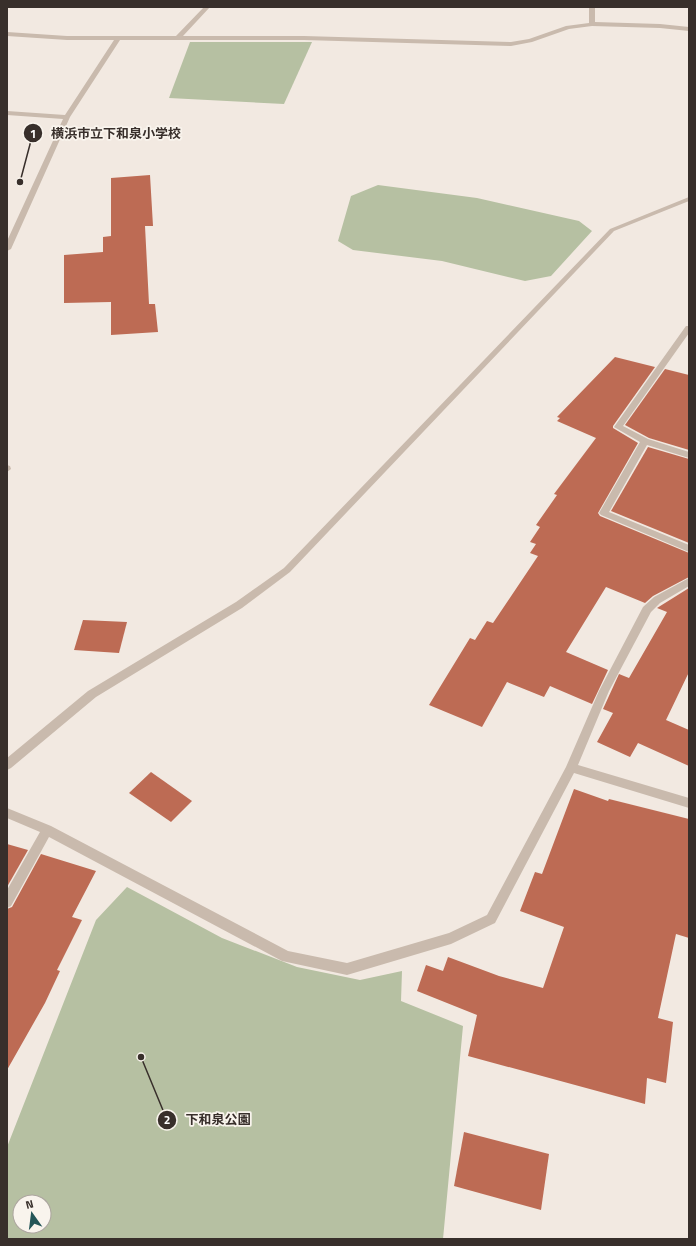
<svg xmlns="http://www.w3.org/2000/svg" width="696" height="1246" viewBox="0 0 696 1246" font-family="'Titillium Web','Noto Sans JP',sans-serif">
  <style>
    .green { fill: #b6c0a2; fill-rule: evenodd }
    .building { fill: #bd6b54 }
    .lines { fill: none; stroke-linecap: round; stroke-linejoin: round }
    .minor { fill: #c9baad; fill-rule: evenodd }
    .leader { fill: none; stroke: #382f2b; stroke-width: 1.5 }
    .callout-dot { fill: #382f2b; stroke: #f9f4ed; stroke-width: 1.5 }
    .mark-label { font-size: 12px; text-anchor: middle; font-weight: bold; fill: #fff }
    .callout-label { font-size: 13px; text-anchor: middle; font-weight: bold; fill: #382f2b; stroke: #f9f4ed; stroke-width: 3.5; stroke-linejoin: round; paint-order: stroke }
  </style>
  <rect width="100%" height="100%" fill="#f2e9e1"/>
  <!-- green -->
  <g class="green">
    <polygon points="190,42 312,42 284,104 169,98"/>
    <polygon points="378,185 477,198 579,221 592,231 551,276 525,281 442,261 353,250 338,241 351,196"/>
    <path d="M127 887 222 938 297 967 360 980 402 971 401 1001 463 1026 443 1239H7V1147L96 920ZM20 1202H44V1226H20Z"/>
  </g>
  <!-- building -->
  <g class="building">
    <polygon points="150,175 153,226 145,226 149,304 155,304 158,332 111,335 111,302 64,303 64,255 103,252 103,237 111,236 111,178"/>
    <polygon points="615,357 655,367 613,426 613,428 638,443 598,513 600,516 689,553 689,577 653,596 645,603 606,587 566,652 608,670 592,704 550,686 544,697 507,682 482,727 429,705 470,638 475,640 487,621 493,623 538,556 530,553 536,544 530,542 540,527 536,525 557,495 554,494 596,438 557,421 560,418 557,417"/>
    <polygon points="665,369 689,375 689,450 649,438 625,425"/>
    <polygon points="648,447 689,459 689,543 611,511"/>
    <polygon points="689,588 689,672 666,720 689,730 689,766 638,743 630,757 597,742 613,713 603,709 619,674 629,678 667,612 657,608"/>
    <polygon points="83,620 127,622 119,653 74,650"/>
    <polygon points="151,772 192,801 171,822 129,793"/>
    <polygon points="574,789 608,801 609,799 689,819 689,938 676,934 658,1018 673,1022 666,1083 647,1078 645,1104 468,1056 477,1015 417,991 426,965 443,971 448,957 499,976 543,988 564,927 520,911 535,872 542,874"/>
    <polygon points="7,844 28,850 7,887"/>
    <polygon points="41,854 96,871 72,917 82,920 57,970 60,971 45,1003 7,1070 7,909 12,907"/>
    <polygon points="464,1132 549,1154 541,1210 454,1186"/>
  </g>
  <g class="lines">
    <!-- minor -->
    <g class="minor">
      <polygon points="204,7 210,7 183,36 304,36 511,42 529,39 566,26 589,23 589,7 595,7 595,22 660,24 689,27 689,31 660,28 592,26 569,29 532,42 511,46 304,40 120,40 70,117 11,249 7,251 7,241 63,119 7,115 7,111 65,115 114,40 67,40 7,36 7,32 67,36 176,36"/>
      <polygon points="689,197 689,201 614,231 290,572 242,608 96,697 11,768 7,770 7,758 88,691 236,602 284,568 610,229"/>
      <polygon points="686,326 689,326 689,333 623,426 648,439 689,452 689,458 647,445 609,512 689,545 689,552 601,515 599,513 640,442 614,427"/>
      <polygon points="7,465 10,466 11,469 7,472"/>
      <polygon points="689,578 689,586 660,603 651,612 609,691 578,765 689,798 689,808 574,773 495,923 451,944 347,975 282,961 49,837 11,906 7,908 7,890 40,832 7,818 7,808 51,826 288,951 347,963 449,933 487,915 566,767 599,691 643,607 654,597"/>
    </g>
  </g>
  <!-- callouts -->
  <path class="leader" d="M20 182L33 133M141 1057L167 1120"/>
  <g class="callout-dot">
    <circle cx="20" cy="182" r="4"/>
    <circle cx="141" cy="1057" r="4"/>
    <circle cx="33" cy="133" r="10"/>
    <circle cx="167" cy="1120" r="10"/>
  </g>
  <g class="mark-label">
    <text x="33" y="138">1</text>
    <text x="167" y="1124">2</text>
  </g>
  <g class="callout-label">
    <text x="116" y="138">横浜市立下和泉小学校</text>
    <text x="218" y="1124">下和泉公園</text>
  </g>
  <!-- border -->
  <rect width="696" height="1246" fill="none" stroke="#382f2b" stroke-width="16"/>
  <!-- north arrow -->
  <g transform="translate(32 1214) rotate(346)"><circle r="19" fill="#f9f4ed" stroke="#aca59f"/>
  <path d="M0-3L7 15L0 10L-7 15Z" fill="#245557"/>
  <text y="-6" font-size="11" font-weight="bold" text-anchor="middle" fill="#382f2b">N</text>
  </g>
</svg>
